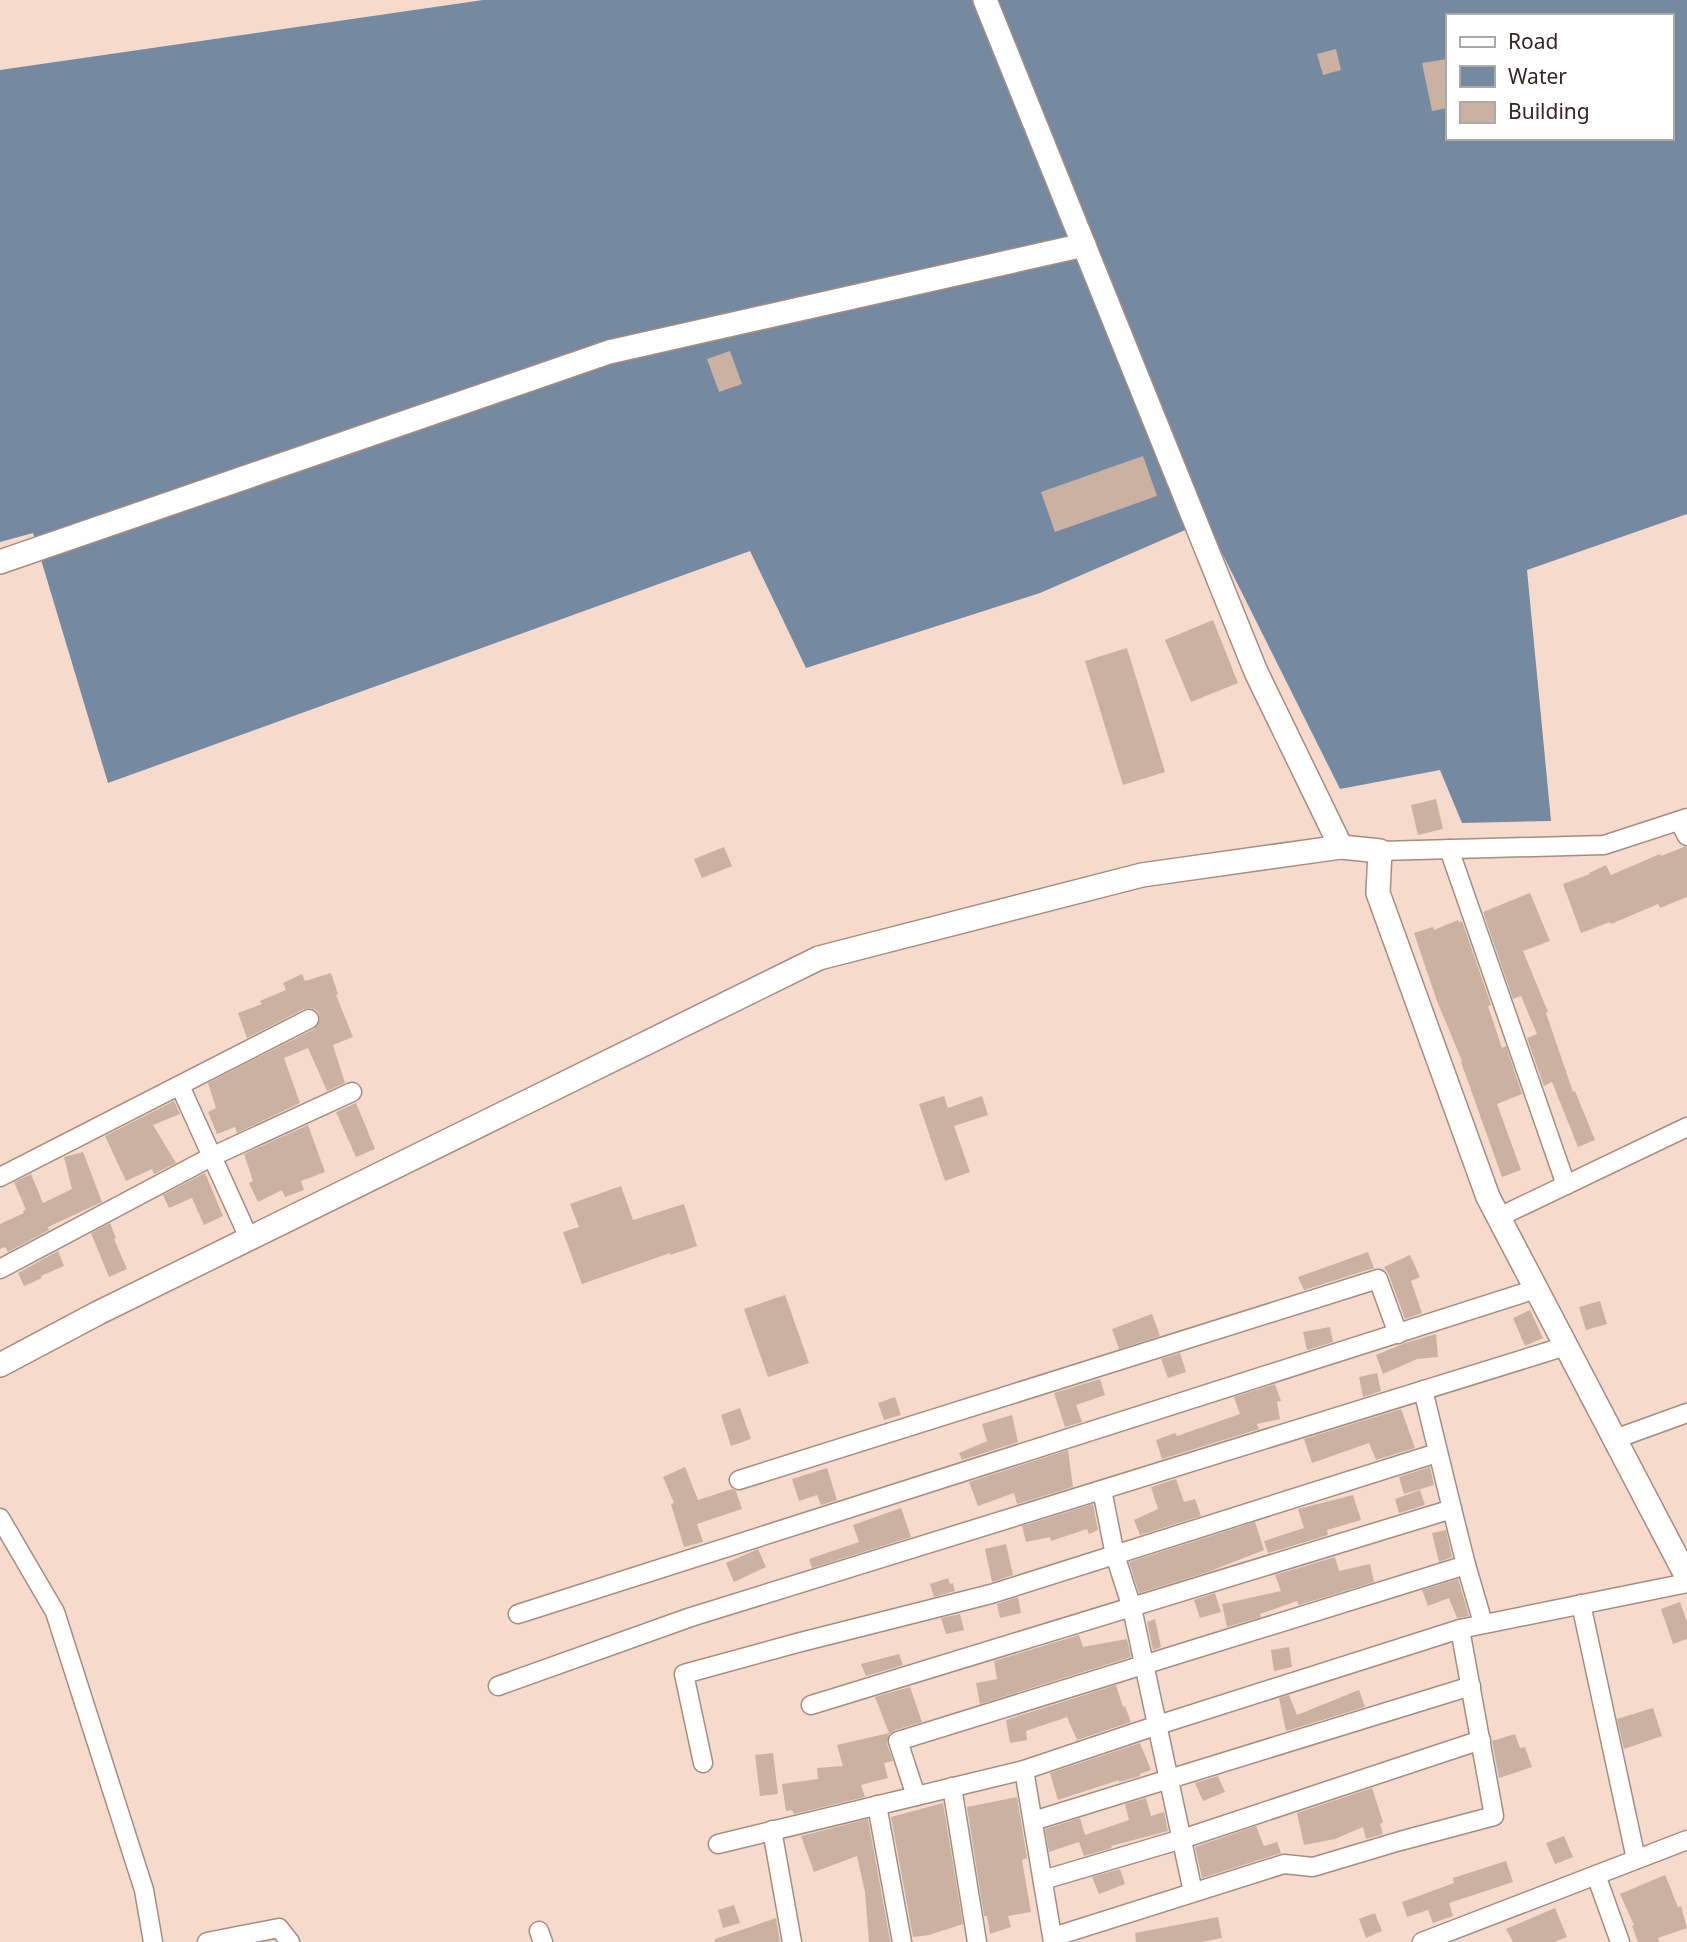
<svg xmlns="http://www.w3.org/2000/svg" width="1687" height="1942" viewBox="0 0 1687 1942" font-family="'Noto Sans',sans-serif">
  <style>
    .water { fill: #758aa0; fill-rule: evenodd }
    .building { fill: #cbb1a2 }
    .lines { fill: none; stroke-linecap: round; stroke-linejoin: round }
    .minor-casing { stroke: #a68d7f; stroke-width: 21 }
    .tertiary-casing { stroke: #a68d7f; stroke-width: 26 }
    .minor { stroke: #fff; stroke-width: 18 }
    .tertiary { stroke: #fff; stroke-width: 23 }
  </style>
  <rect width="100%" height="100%" fill="#f6dbcc"/>
  <!-- water -->
  <path class="water" d="M483 0H1687V514L1527 570 1551 821 1462 823 1440 770 1340 789 1206 521 1040 593 806 668 750 551 108 783 33 533 0 542V70ZM1447 16H1671V138H1447Z"/>
  <!-- building -->
  <g class="building">
    <polygon points="1336,49 1341,70 1323,75 1317,54"/>
    <polygon points="1447,59 1447,108 1432,111 1422,63"/>
    <polygon points="730,351 742,384 719,392 707,359"/>
    <polygon points="1143,456 1157,496 1055,532 1041,492"/>
    <polygon points="1213,620 1238,683 1191,702 1165,640"/>
    <polygon points="1127,648 1165,772 1123,785 1085,661"/>
    <polygon points="1436,799 1443,829 1418,835 1411,805"/>
    <polygon points="724,847 732,866 702,878 694,859"/>
    <polygon points="1684,847 1687,847 1687,897 1660,908 1658,904 1611,924 1610,922 1581,933 1563,884 1590,874 1589,873 1606,865 1611,875 1660,854 1661,856"/>
    <polygon points="1530,893 1550,941 1523,951 1548,1012 1546,1013 1573,1092 1575,1091 1595,1140 1578,1147 1552,1082 1544,1086 1527,1038 1537,1034 1521,996 1513,999 1483,912"/>
    <polygon points="1458,920 1459,922 1462,921 1491,1005 1488,1006 1502,1048 1506,1046 1522,1094 1497,1104 1521,1170 1502,1177 1461,1062 1462,1061 1437,1001 1414,933 1433,927 1434,930"/>
    <polygon points="331,973 338,994 336,995 353,1037 333,1045 345,1083 327,1091 308,1048 284,1058 300,1103 237,1133 235,1127 217,1134 208,1112 216,1108 208,1083 314,1029 320,1020 319,1014 316,1010 310,1008 304,1009 247,1038 238,1013 262,1004 260,1001 286,990 283,983 302,974 305,981"/>
    <polygon points="944,1096 948,1108 982,1096 988,1115 954,1126 970,1172 945,1181 919,1104"/>
    <polygon points="174,1101 180,1114 153,1125 176,1163 154,1174 152,1169 126,1181 105,1136"/>
    <polygon points="356,1103 375,1149 356,1157 336,1112"/>
    <polygon points="308,1125 325,1172 301,1181 304,1190 285,1197 282,1190 258,1202 249,1183 253,1181 244,1154"/>
    <polygon points="83,1152 102,1202 48,1227 49,1230 8,1252 5,1247 0,1249 0,1224 24,1213 23,1211 26,1210 14,1182 31,1174 43,1203 72,1189 64,1157"/>
    <polygon points="205,1173 223,1216 204,1225 192,1198 169,1208 163,1195"/>
    <polygon points="621,1186 633,1220 684,1204 697,1246 670,1255 670,1253 582,1284 563,1232 579,1227 570,1204"/>
    <polygon points="110,1223 116,1238 114,1239 127,1269 109,1277 91,1233"/>
    <polygon points="58,1251 64,1266 41,1276 42,1278 24,1286 18,1273"/>
    <polygon points="1368,1252 1374,1268 1304,1290 1298,1277"/>
    <polygon points="1410,1255 1420,1277 1411,1281 1422,1313 1405,1319 1389,1275 1384,1267"/>
    <polygon points="785,1295 809,1363 768,1377 744,1309"/>
    <polygon points="1600,1301 1607,1324 1586,1330 1579,1307"/>
    <polygon points="1530,1310 1543,1338 1525,1346 1513,1318"/>
    <polygon points="1152,1314 1160,1336 1119,1349 1112,1329"/>
    <polygon points="1330,1327 1333,1342 1307,1350 1303,1332"/>
    <polygon points="1436,1334 1438,1357 1417,1359 1383,1374 1376,1355 1405,1343"/>
    <polygon points="1180,1353 1186,1372 1168,1378 1161,1359"/>
    <polygon points="1377,1373 1381,1391 1363,1397 1359,1377"/>
    <polygon points="1100,1379 1105,1395 1076,1405 1082,1422 1065,1427 1054,1393"/>
    <polygon points="1275,1384 1281,1401 1277,1402 1280,1419 1257,1424 1259,1429 1162,1459 1156,1440 1175,1433 1177,1436 1240,1414 1234,1397"/>
    <polygon points="895,1397 901,1415 884,1420 878,1403"/>
    <polygon points="740,1408 751,1439 731,1446 721,1415"/>
    <polygon points="1401,1409 1415,1448 1376,1460 1369,1443 1312,1463 1304,1439"/>
    <polygon points="1012,1415 1018,1442 962,1460 959,1453 987,1441 982,1424"/>
    <polygon points="1068,1450 1073,1487 1017,1504 1014,1493 978,1506 969,1482"/>
    <polygon points="685,1467 698,1500 732,1489 736,1491 742,1509 697,1524 703,1542 684,1547 671,1504 674,1503 663,1477"/>
    <polygon points="1430,1467 1434,1485 1404,1494 1399,1477"/>
    <polygon points="827,1468 837,1500 821,1505 817,1495 799,1501 792,1479"/>
    <polygon points="1176,1479 1184,1502 1195,1499 1201,1516 1140,1535 1134,1520 1158,1509 1151,1487"/>
    <polygon points="1420,1490 1425,1505 1399,1513 1395,1499"/>
    <polygon points="1353,1495 1361,1520 1327,1530 1328,1535 1268,1553 1264,1541 1304,1528 1298,1509"/>
    <polygon points="1093,1504 1098,1530 1089,1534 1087,1529 1051,1541 1050,1537 1026,1542 1022,1526"/>
    <polygon points="901,1508 911,1537 812,1568 809,1559 859,1542 853,1525"/>
    <polygon points="1255,1522 1264,1550 1208,1572 1139,1593 1129,1562"/>
    <polygon points="1446,1530 1452,1557 1439,1562 1432,1533"/>
    <polygon points="1006,1544 1013,1575 992,1582 985,1549"/>
    <polygon points="758,1549 766,1567 734,1582 726,1563"/>
    <polygon points="1335,1557 1339,1571 1370,1564 1374,1582 1299,1605 1297,1601 1260,1614 1261,1617 1227,1627 1222,1604 1281,1591 1275,1575"/>
    <polygon points="948,1578 950,1584 953,1583 955,1591 934,1597 930,1584"/>
    <polygon points="1458,1579 1469,1616 1457,1618 1449,1598 1428,1606 1422,1590"/>
    <polygon points="1215,1593 1221,1612 1200,1618 1194,1600"/>
    <polygon points="1018,1597 1021,1613 1000,1618 997,1604"/>
    <polygon points="1680,1602 1687,1622 1687,1639 1673,1644 1661,1609"/>
    <polygon points="960,1614 964,1630 946,1634 941,1618"/>
    <polygon points="1155,1619 1161,1647 1153,1650 1147,1622"/>
    <polygon points="1079,1635 1083,1647 1127,1639 1131,1657 980,1704 976,1683 997,1679 994,1661"/>
    <polygon points="1289,1647 1292,1667 1274,1671 1271,1650"/>
    <polygon points="899,1654 903,1665 866,1676 861,1664"/>
    <polygon points="1116,1685 1123,1707 1125,1706 1131,1722 1077,1740 1067,1717 1026,1731 1027,1740 1010,1743 1006,1720"/>
    <polygon points="910,1687 922,1722 895,1730 889,1734 887,1744 893,1761 884,1763 888,1778 861,1785 865,1797 794,1814 792,1810 786,1811 782,1784 818,1779 817,1768 843,1766 837,1745 889,1733 875,1697"/>
    <polygon points="1359,1690 1365,1707 1286,1731 1279,1698 1289,1695 1297,1715"/>
    <polygon points="1653,1708 1662,1736 1624,1749 1617,1719"/>
    <polygon points="1515,1734 1520,1748 1525,1747 1532,1767 1499,1778 1492,1741"/>
    <polygon points="1140,1743 1151,1770 1140,1774 1140,1776 1119,1782 1119,1780 1058,1800 1050,1773"/>
    <polygon points="773,1753 778,1794 760,1796 755,1755"/>
    <polygon points="1218,1776 1225,1792 1203,1801 1195,1783"/>
    <polygon points="1372,1788 1383,1822 1380,1824 1383,1834 1366,1839 1363,1827 1335,1839 1304,1845 1297,1813"/>
    <polygon points="1017,1797 1027,1858 1022,1860 1031,1912 1008,1916 1011,1927 990,1934 987,1916 984,1916 967,1807"/>
    <polygon points="1146,1798 1151,1816 1164,1812 1168,1831 1111,1846 1112,1848 1084,1856 1079,1842 1049,1852 1045,1829 1080,1818 1085,1835 1129,1820 1125,1804"/>
    <polygon points="943,1803 963,1924 929,1935 913,1937 891,1817"/>
    <polygon points="868,1819 890,1940 890,1942 869,1942 865,1892 857,1856 814,1872 801,1836"/>
    <polygon points="1256,1826 1264,1846 1277,1842 1281,1853 1202,1878 1195,1847"/>
    <polygon points="1564,1836 1573,1857 1555,1864 1546,1843"/>
    <polygon points="1506,1861 1513,1882 1449,1903 1453,1916 1433,1923 1428,1910 1407,1917 1402,1902 1454,1883 1453,1878"/>
    <polygon points="1120,1869 1125,1884 1099,1894 1092,1877"/>
    <polygon points="1665,1875 1678,1907 1681,1906 1687,1928 1658,1938 1659,1942 1638,1942 1632,1926 1634,1925 1620,1894"/>
    <polygon points="734,1905 740,1923 723,1928 718,1910"/>
    <polygon points="1555,1908 1567,1937 1554,1942 1513,1942 1506,1929"/>
    <polygon points="1375,1913 1382,1931 1366,1938 1359,1919"/>
    <polygon points="1218,1917 1222,1938 1201,1942 1136,1942 1135,1933"/>
    <polygon points="776,1918 780,1942 715,1942 715,1939"/>
  </g>
  <g class="lines">
    <defs>
      <g id="minor">
        <polyline points="1679,821 1687,836"/>
        <polyline points="1449,849 1566,1185"/>
        <polyline points="1380,851 1604,845 1687,818"/>
        <polyline points="180,1086 249,1238"/>
        <polyline points="0,1177 309,1019"/>
        <polyline points="1499,1217 1687,1127"/>
        <polyline points="0,1269 211,1157 352,1092"/>
        <polyline points="1615,1439 1687,1413"/>
        <polyline points="739,1480 1378,1279 1398,1334"/>
        <polyline points="1102,1490 1115,1555 1132,1608 1193,1892"/>
        <polyline points="1452,1509 1466,1565 1483,1623"/>
        <polyline points="0,1518 55,1612 144,1890 153,1942"/>
        <polyline points="1581,1604 1636,1859"/>
        <polyline points="518,1614 1536,1289"/>
        <polyline points="498,1686 691,1617 1566,1346"/>
        <polyline points="811,1705 1452,1509 1423,1390"/>
        <polyline points="703,1763 684,1674 797,1643 991,1594 1437,1453"/>
        <polyline points="1024,1770 1053,1942"/>
        <polyline points="952,1787 977,1942"/>
        <polyline points="916,1796 898,1741 1466,1565"/>
        <polyline points="877,1805 902,1942"/>
        <polyline points="1033,1821 1471,1686"/>
        <polyline points="772,1830 792,1942"/>
        <polyline points="718,1844 1024,1770 1158,1725 1460,1629 1687,1583"/>
        <polyline points="1596,1875 1620,1942"/>
        <polyline points="1043,1880 1182,1839 1481,1740"/>
        <polyline points="539,1931 543,1942"/>
        <polyline points="1053,1937 1284,1864 1313,1867 1400,1841 1494,1816 1460,1629"/>
        <polyline points="207,1942 279,1928 290,1942"/>
        <polyline points="1422,1942 1687,1840"/>
      </g>
      <g id="tertiary">
        <polyline points="985,0 1256,672 1341,847"/>
        <polyline points="0,562 609,352 1084,245"/>
        <polyline points="0,1365 98,1313 819,958 1142,875 1341,847 1380,851 1378,893 1488,1197 1687,1577"/>
      </g>
    </defs>
    <!-- minor casing -->
    <use href="#minor" class="minor-casing"/>
    <!-- tertiary casing -->
    <use href="#tertiary" class="tertiary-casing"/>
    <!-- minor -->
    <use href="#minor" class="minor"/>
    <!-- tertiary -->
    <use href="#tertiary" class="tertiary"/>
  </g>
  <!-- legend -->
  <rect x="1446" y="14" width="228" height="126" fill="#ffffff" stroke="#ada9a7" stroke-width="2"/>
  <rect x="1460" y="37" width="35" height="10" fill="#ffffff" stroke="#ada9a7" stroke-width="2"/>
  <text x="1508" y="49" font-size="21" fill="#322722">Road</text>
  <rect x="1460" y="66" width="35" height="21" fill="#758aa0" stroke="#ada9a7" stroke-width="2"/>
  <text x="1508" y="84" font-size="21" fill="#322722">Water</text>
  <rect x="1460" y="102" width="35" height="21" fill="#cbb1a2" stroke="#ada9a7" stroke-width="2"/>
  <text x="1508" y="119" font-size="21" fill="#322722">Building</text>
</svg>
